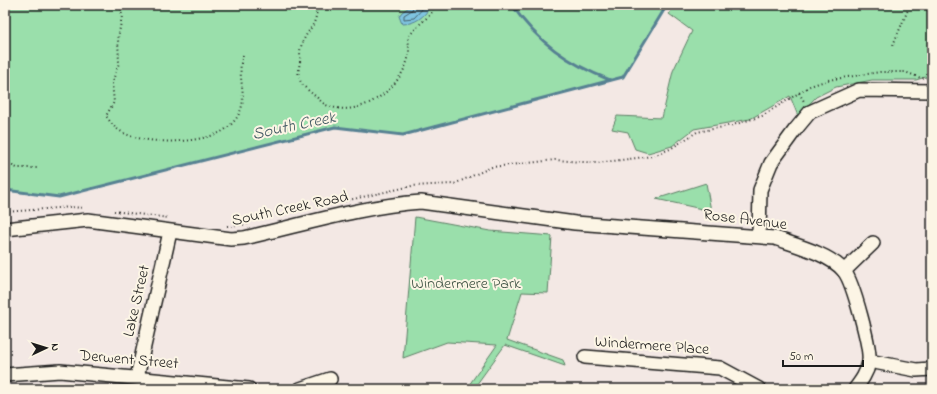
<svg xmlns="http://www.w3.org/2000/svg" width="937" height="394" viewBox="0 0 937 394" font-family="'Indie Flower',sans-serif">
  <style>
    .green { fill: #9adfab; stroke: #5b7e64 }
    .water { fill: #7fc4e0; stroke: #578192 }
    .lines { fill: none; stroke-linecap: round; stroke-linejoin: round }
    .shore { stroke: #445f6a; stroke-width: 1 }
    .stream { stroke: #578192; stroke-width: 3 }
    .minor-casing { stroke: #1c1c1c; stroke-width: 16 }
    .path { stroke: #1c1c1c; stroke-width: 2; stroke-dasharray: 1 3; stroke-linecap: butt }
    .minor { stroke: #fcf5e5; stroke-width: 13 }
    .labels { text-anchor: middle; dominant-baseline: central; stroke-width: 4; stroke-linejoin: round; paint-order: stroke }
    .street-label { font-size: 16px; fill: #1c1c1c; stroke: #fcf5e5 }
    .park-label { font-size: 16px; fill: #425647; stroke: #fcf5e5 }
    .water-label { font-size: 17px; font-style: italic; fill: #3f5761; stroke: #fcf5e5 }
  </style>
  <rect width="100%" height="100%" fill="#f3e8e4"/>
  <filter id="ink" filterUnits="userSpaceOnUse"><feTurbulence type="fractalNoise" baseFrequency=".025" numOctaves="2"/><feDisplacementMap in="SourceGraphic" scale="8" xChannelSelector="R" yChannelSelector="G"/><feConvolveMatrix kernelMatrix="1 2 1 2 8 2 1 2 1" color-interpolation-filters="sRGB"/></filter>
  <g filter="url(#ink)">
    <!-- green -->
    <g class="green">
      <polygon points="5,5 667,5 623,77 403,135 335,127 59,197 5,190"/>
      <polygon points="675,5 932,5 932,75 916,80 872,80 836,87 816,97 798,116 790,96 750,119 694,129 672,146 648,153 635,149 628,132 612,129 617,116 662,118 673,71 692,31 669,14"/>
      <polygon points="706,183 711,211 656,199"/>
      <polygon points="415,217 490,231 552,236 548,293 522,292 507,340 563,360 565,366 505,345 474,388 469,385 497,345 447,342 403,358"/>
    </g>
    <!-- water -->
    <path class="water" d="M412 5H431C425 17 415 24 402 24L399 16 402 12Z"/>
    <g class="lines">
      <!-- shore -->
      <polyline class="shore" points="414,5 412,10 404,15 404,19 414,18 426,5"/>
      <!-- stream -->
      <g class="stream">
        <path d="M512 5C537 42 569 64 610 80"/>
        <polyline points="5,190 59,197 335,127 403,135 623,77 667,5"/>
      </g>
      <defs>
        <g id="minor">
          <path d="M5 229 88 220 231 239 244 238C302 225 362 206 421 202L575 223 775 238C795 245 830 254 844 271 853 282 871 348 869 362 867 373 861 381 855 389"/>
          <polyline points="759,236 760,190 771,163 795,130 810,112 859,90 932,91"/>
          <polyline points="844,271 873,243"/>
          <polyline points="585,357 720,368 759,389"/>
          <polyline points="869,361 916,370 932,369"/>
          <polyline points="5,375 60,371 249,389"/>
          <polyline points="137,377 170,232"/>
          <polyline points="300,389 330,379"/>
        </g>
      </defs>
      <!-- minor casing -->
      <use href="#minor" class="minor-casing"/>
      <!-- path -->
      <g class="path">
        <path d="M121 5 122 16 118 39 119 63 112 83 114 102 106 116C109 120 112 125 116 128 137 146 194 144 219 133 228 129 238 119 241 109 247 93 236 74 243 55"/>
        <path d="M317 5C317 29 307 27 301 47 299 52 301 57 300 62 299 68 297 74 300 80 302 86 309 91 314 95 318 98 322 103 326 105 358 119 397 92 407 62 410 54 409 46 408 37L420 24 431 14 434 5"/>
        <polyline points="893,45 910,5"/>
        <polyline points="799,93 805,103"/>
        <polyline points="5,162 17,168 38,168"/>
        <polyline points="317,207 412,186 454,184 492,167 555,160 597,163 653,156 670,149 697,132 733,125 762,116 810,86 828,80 880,72 905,72 921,78 932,78"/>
        <polyline points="114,211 169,218"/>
        <polyline points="5,212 71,207 84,208"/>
        <polyline points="227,226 248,224"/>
      </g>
      <!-- minor -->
      <use href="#minor" class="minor"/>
    </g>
  </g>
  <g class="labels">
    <!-- street labels -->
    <g class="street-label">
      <text transform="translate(290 209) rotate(-12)">South Creek Road</text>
      <text transform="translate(745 220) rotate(7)">Rose Avenue</text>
      <text transform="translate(137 301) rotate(-77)">Lake Street</text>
      <text transform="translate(652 346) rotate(4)">Windermere Place</text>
      <text transform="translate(129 360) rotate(5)">Derwent Street</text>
    </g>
    <!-- park labels -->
    <g class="park-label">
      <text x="466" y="284">Windermere Park</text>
    </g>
    <!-- water labels -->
    <g class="water-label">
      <text transform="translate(294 126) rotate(-12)">South Creek</text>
    </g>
  </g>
  <!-- margin -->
  <rect width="937" height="394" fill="none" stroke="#fcf5e5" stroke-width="20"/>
  <rect x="10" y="10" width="917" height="374" fill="none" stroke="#1c1c1c" stroke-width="1.5" filter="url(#ink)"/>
  <!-- north arrow -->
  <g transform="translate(46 348) rotate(86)" stroke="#fcf5e5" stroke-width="3" paint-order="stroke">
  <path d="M0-3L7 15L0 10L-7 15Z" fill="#1c1c1c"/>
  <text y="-6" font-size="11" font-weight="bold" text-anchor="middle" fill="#1c1c1c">N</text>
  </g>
  <!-- scale -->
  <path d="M783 360v6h80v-6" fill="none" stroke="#1c1c1c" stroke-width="2"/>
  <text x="789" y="360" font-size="12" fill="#1c1c1c" stroke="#fcf5e5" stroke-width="3" paint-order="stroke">50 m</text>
</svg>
